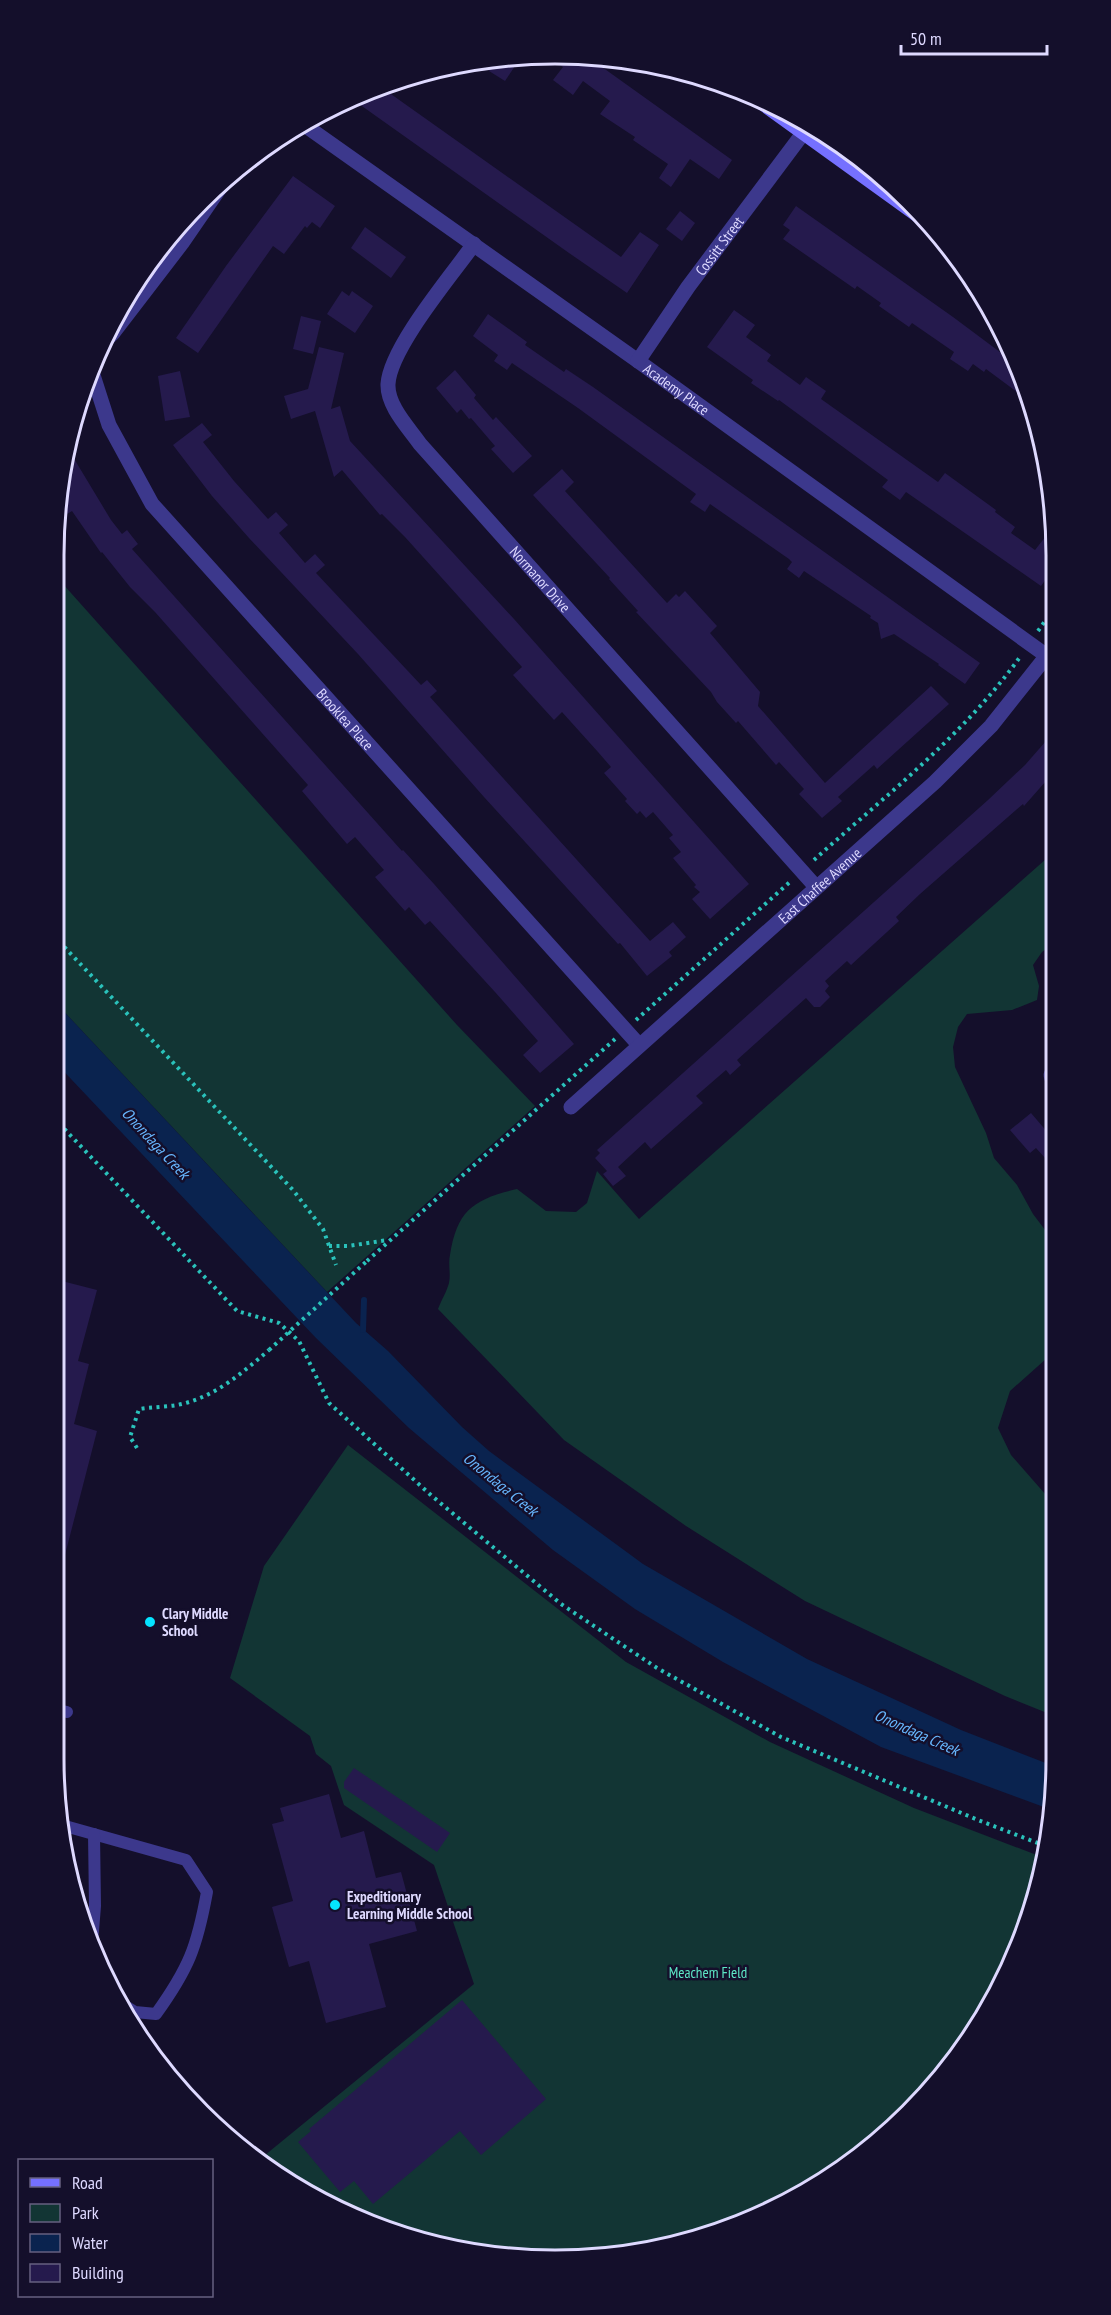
<svg xmlns="http://www.w3.org/2000/svg" width="1111" height="2315" viewBox="0 0 1111 2315" font-family="'PT Sans Narrow',sans-serif">
  <style>
    .green { fill: #123534 }
    .water { fill: #0a234f }
    .lines { fill: none; stroke-linecap: round; stroke-linejoin: round }
    .stream { stroke: #0a234f; stroke-width: 6 }
    .building { fill: #251a4d }
    .path { stroke: #2ac2bb; stroke-width: 4; stroke-dasharray: 3 4.5; stroke-linecap: butt }
    .service { stroke: #3c388c; stroke-width: 12 }
    .minor { stroke: #3c388c; stroke-width: 15 }
    .secondary { stroke: #7570ff; stroke-width: 15 }
    .path-bridge { stroke: #2ac2bb; stroke-width: 4; stroke-dasharray: 3 4.5; stroke-linecap: butt }
    .poi-dot { fill: #05e3ff; stroke: #140f2b; stroke-width: 2 }
    .labels { text-anchor: middle; dominant-baseline: central; stroke-width: 5; stroke-linejoin: round; paint-order: stroke }
    .street-label { font-size: 15px; fill: #ded9ff; stroke: #140f2b }
    .poi-label { font-size: 15px; font-weight: bold; fill: #ded9ff; stroke: #140f2b; text-anchor: start }
    .park-label { font-size: 15px; fill: #5de7c6; stroke: #140f2b }
    .water-label { font-size: 16px; font-style: italic; fill: #67b7ff; stroke: #140f2b }
    .rim { fill: none; stroke: #ded9ff; stroke-width: 3 }
  </style>
  <rect width="100%" height="100%" fill="#140f2b"/>
  <!-- green -->
  <g class="green">
    <polygon points="54,574 457,1025 535,1106 327,1292 54,1001"/>
    <path d="M1054 852V943L1042 952 1033 965 1039 986 1037 1000 1012 1010 967 1014 958 1027 953 1047 955 1067 986 1133 994 1158 1017 1185 1033 1214 1055 1243 1056 1350 1010 1391 998 1428 1011 1455 1053 1503 1056 1502 1057 1717 1005 1696 805 1601 686 1526 564 1440 438 1309C441 1301 447 1291 449 1283 451 1274 448 1264 450 1255 457 1210 474 1199 517 1189L546 1211 576 1212 587 1203 597 1171 639 1219Z"/>
    <polygon points="348,1445 626,1662 770,1742 914,1808 1047,1859 1019,1952 973,2038 910,2114 778,2209 621,2257 457,2251 363,2223 277,2177 259,2160 474,1984 434,1865 344,1805 331,1766 316,1754 310,1736 230,1678 264,1566"/>
  </g>
  <!-- water -->
  <polygon class="water" points="54,1001 356,1323 388,1351 462,1427 489,1451 643,1564 807,1659 961,1730 1056,1767 1052,1810 881,1747 723,1662 635,1609 553,1550 409,1428 316,1338 54,1061"/>
  <g class="lines">
    <!-- stream -->
    <polyline class="stream" points="363,1330 364,1300"/>
  </g>
  <!-- building -->
  <g class="building">
    <polygon points="556,54 588,57 732,160 719,179 690,159 671,187 659,178 668,164 633,140 635,137 600,114 610,101 583,81 573,95 553,80 563,67 546,55"/>
    <polygon points="521,57 505,81 489,71 496,60"/>
    <polygon points="381,87 621,257 640,232 659,245 627,293 569,253 359,104 369,91"/>
    <polygon points="293,176 335,206 320,228 312,222 307,228 305,226 284,254 273,246 198,353 176,338 226,266"/>
    <polygon points="796,206 953,317 1020,367 1029,401 986,369 984,372 973,364 968,371 950,359 954,352 912,323 909,327 879,306 881,303 857,286 855,289 783,239 790,230 783,225"/>
    <polygon points="680,211 695,223 682,241 666,229"/>
    <polygon points="365,227 406,257 391,278 351,248"/>
    <polygon points="342,291 349,296 352,291 373,306 355,333 327,314"/>
    <polygon points="734,310 755,325 746,337 771,355 767,361 800,385 806,377 826,391 821,399 938,482 945,473 996,510 995,512 1015,527 1011,533 1035,550 1053,527 1053,569 1041,586 906,492 900,500 882,487 888,480 779,400 778,401 751,383 753,380 707,347"/>
    <polygon points="488,314 527,342 525,345 564,372 566,369 593,387 980,663 965,684 938,665 939,664 894,634 881,639 878,623 870,618 871,616 804,571 799,578 787,569 792,562 789,559 710,504 705,512 690,502 696,494 578,408 512,363 507,370 494,361 498,355 473,336"/>
    <polygon points="301,316 321,321 313,354 293,349"/>
    <polygon points="319,347 344,353 331,409 340,406 350,441 514,619 749,884 710,919 692,899 700,892 694,887 696,885 673,858 681,852 669,838 673,835 653,812 646,818 640,811 637,814 625,801 627,799 604,773 611,767 598,752 562,712 554,720 513,675 522,667 405,537 382,514 380,515 342,470 334,477 315,411 291,419 284,396 308,389"/>
    <polygon points="455,370 476,395 474,398 493,420 496,417 532,456 513,473 491,449 495,446 471,418 469,419 461,409 457,413 436,388"/>
    <polygon points="180,371 190,417 165,421 158,376"/>
    <polygon points="202,423 212,435 203,442 234,481 268,519 276,512 288,525 279,533 305,563 315,554 325,565 316,573 421,685 427,680 437,691 430,697 650,941 673,922 686,937 669,952 672,956 647,976 620,943 618,944 484,797 358,654 249,538 212,496 173,445"/>
    <polygon points="67,447 111,520 122,534 127,530 138,544 132,549 402,851 403,850 434,884 574,1044 540,1073 523,1055 538,1041 495,992 430,921 425,925 409,907 405,911 375,877 384,870 355,837 347,844 302,791 308,785 155,612 130,587 102,552 101,553 72,511 57,520 64,457"/>
    <polygon points="562,469 574,482 565,491 667,603 676,594 679,597 685,591 717,626 710,633 760,692 758,706 825,783 931,686 949,704 877,769 874,765 838,797 842,801 822,818 799,794 804,789 779,762 776,765 738,721 736,723 717,702 711,692 636,612 638,611 609,579 610,578 533,495"/>
    <polygon points="1053,733 1054,772 1024,806 1023,804 920,894 896,917 899,921 851,965 847,961 825,981 829,986 825,991 830,997 820,1007 814,1007 806,998 737,1060 741,1065 730,1075 726,1070 696,1096 703,1103 651,1149 645,1142 618,1167 626,1176 613,1186 603,1174 607,1171 595,1158 600,1153 597,1150 988,800 1025,765"/>
    <polygon points="1031,1113 1055,1141 1055,1169 1036,1148 1030,1153 1010,1130"/>
    <polygon points="54,1279 97,1290 78,1361 89,1364 74,1424 97,1431 59,1578 54,1578"/>
    <polygon points="354,1768 450,1833 437,1852 344,1788 344,1782"/>
    <polygon points="329,1794 341,1838 364,1831 376,1878 401,1872 417,1931 369,1944 386,2007 326,2023 309,1961 289,1967 272,1907 293,1901 272,1824 284,1821 280,1808"/>
    <polygon points="462,2000 546,2099 481,2155 460,2131 373,2204 354,2181 340,2192 298,2142 311,2131 309,2129"/>
  </g>
  <g class="lines">
    <!-- path -->
    <g class="path">
      <polyline points="1038,631 1053,610"/>
      <path d="M814 860C885 796 964 735 1020 657"/>
      <polyline points="54,936 293,1190 323,1229 336,1265"/>
      <polyline points="636,1020 791,881"/>
      <polyline points="54,1118 237,1311 279,1323 299,1341 329,1403 432,1496 561,1604 657,1668 781,1737 978,1820 1048,1847"/>
      <polyline points="329,1246 348,1246 388,1240"/>
      <polyline points="367,1261 615,1039"/>
      <path d="M137 1448 130 1437 139 1409C152 1407 165 1407 177 1405 214 1398 242 1373 269 1350"/>
    </g>
    <!-- service -->
    <g class="service">
      <polyline points="54,1709 67,1712"/>
      <path d="M65 1826 186 1860 207 1892C197 1947 189 1968 156 2014L135 2012 127 2007"/>
      <polyline points="92,1943 95,1906 94,1834"/>
    </g>
    <!-- minor -->
    <g class="minor">
      <path id="s1" d="M303 124 638 361 1047 656"/>
      <path id="s2" d="M474 244C451 276 390 348 388 384 387 406 409 428 420 444L816 887"/>
      <polyline points="103,343 113,333 182,243 224,182"/>
      <path id="s3" d="M638 361 688 287 804 132"/>
      <path id="s4" d="M91 369 109 425 152 504 639 1045"/>
      <polyline points="1055,1067 1051,1075 1055,1089"/>
      <path id="s5" d="M571 1107 935 782 991 726 1053 648"/>
    </g>
    <!-- secondary -->
    <polyline class="secondary" points="750,94 919,216"/>
    <!-- path-bridge -->
    <polyline class="path-bridge" points="269,1350 367,1261"/>
  </g>
  <!-- markers -->
  <g class="poi-dot">
    <circle cx="150" cy="1622" r="6"/>
    <circle cx="335" cy="1905" r="6"/>
  </g>
  <g class="labels">
    <!-- street labels -->
    <g class="street-label">
      <text stroke="none"><textPath href="#s3" startOffset="141">Cossitt Street</textPath></text>
      <text stroke="none"><textPath href="#s1" startOffset="458">Academy Place</textPath></text>
      <text stroke="none"><textPath href="#s2" startOffset="416">Normanor Drive</textPath></text>
      <text stroke="none"><textPath href="#s4" startOffset="438">Brooklea Place</textPath></text>
      <text stroke="none"><textPath href="#s5" startOffset="333">East Chaffee Avenue</textPath></text>
    </g>
    <!-- poi labels -->
    <g class="poi-label">
      <text x="162" y="1613">Clary Middle<tspan x="162" dy="17">School</tspan></text>
      <text x="347" y="1896">Expeditionary<tspan x="347" dy="17">Learning Middle School</tspan></text>
    </g>
    <!-- park labels -->
    <g class="park-label">
      <text x="708" y="1972">Meachem Field</text>
    </g>
    <!-- water labels -->
    <g class="water-label">
      <text transform="translate(156 1143) rotate(47)">Onondaga Creek</text>
      <text transform="translate(501 1484) rotate(39)">Onondaga Creek</text>
      <text transform="translate(917 1732) rotate(24)">Onondaga Creek</text>
    </g>
  </g>
  <!-- crop -->
  <path d="M0 0H1111V2315H0ZM555 64H555A491 491 0 0 1 1046 555V1759A491 491 0 0 1 555 2250H555A491 491 0 0 1 64 1759V555A491 491 0 0 1 555 64Z" fill="#140f2b" fill-rule="evenodd"/>
  <path class="rim" d="M555 64H555A491 491 0 0 1 1046 555V1759A491 491 0 0 1 555 2250H555A491 491 0 0 1 64 1759V555A491 491 0 0 1 555 64Z"/>
  <!-- legend -->
  <rect x="18" y="2159" width="195" height="138" fill="#140f2b" stroke="#656080" stroke-width="1.5"/>
  <rect x="30" y="2178" width="30" height="9" fill="#7570ff" stroke="#656080" stroke-width="1.5"/>
  <text x="72" y="2189" font-size="18" fill="#ded9ff">Road</text>
  <rect x="30" y="2204" width="30" height="18" fill="#123534" stroke="#656080" stroke-width="1.5"/>
  <text x="72" y="2219" font-size="18" fill="#ded9ff">Park</text>
  <rect x="30" y="2234" width="30" height="18" fill="#0a234f" stroke="#656080" stroke-width="1.5"/>
  <text x="72" y="2249" font-size="18" fill="#ded9ff">Water</text>
  <rect x="30" y="2264" width="30" height="18" fill="#251a4d" stroke="#656080" stroke-width="1.5"/>
  <text x="72" y="2279" font-size="18" fill="#ded9ff">Building</text>
  <!-- scale -->
  <path d="M901 45v9h146v-9" fill="none" stroke="#ded9ff" stroke-width="3"/>
  <text x="910" y="45" font-size="18" fill="#ded9ff" stroke="#140f2b" stroke-width="4.5" paint-order="stroke">50 m</text>
</svg>
